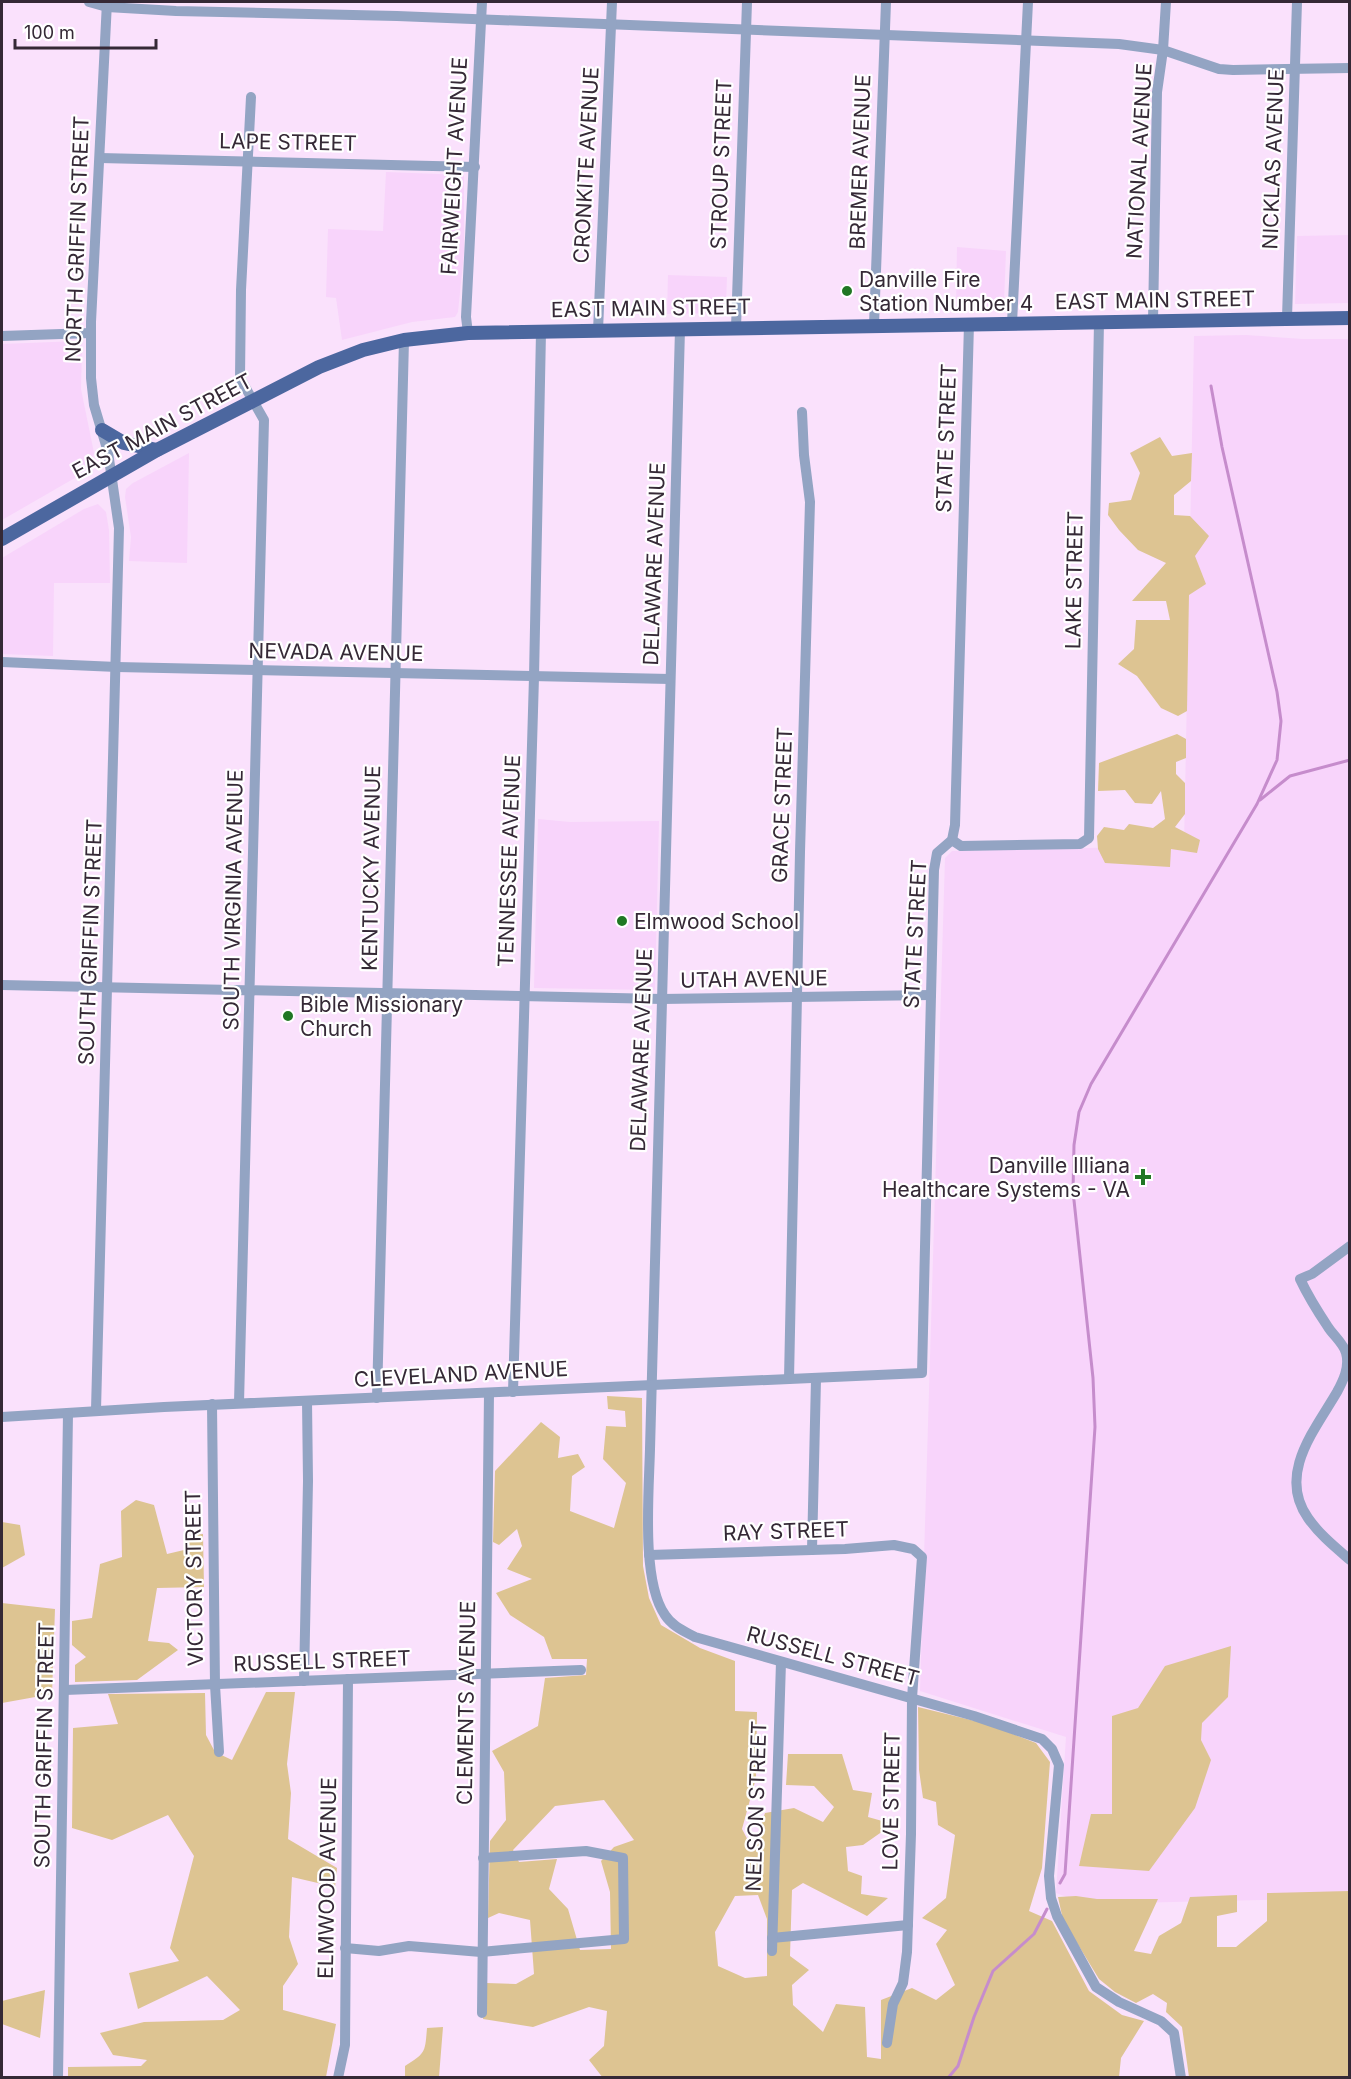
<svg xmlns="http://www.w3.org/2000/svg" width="1351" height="2079" viewBox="0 0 1351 2079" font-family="Inter,sans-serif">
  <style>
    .built { fill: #f8d4fb }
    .green { fill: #ddc492; fill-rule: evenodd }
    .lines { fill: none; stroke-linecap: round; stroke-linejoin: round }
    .stream { stroke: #c68ccc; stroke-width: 3 }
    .minor { stroke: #93a4c3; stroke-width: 10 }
    .major { stroke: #4c679f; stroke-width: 14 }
    .poi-dot { fill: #207724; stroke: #fff; stroke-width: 2 }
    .labels { text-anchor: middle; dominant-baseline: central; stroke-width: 4.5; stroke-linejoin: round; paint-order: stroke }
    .street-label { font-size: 21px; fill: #352936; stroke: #fff }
    .poi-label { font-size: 21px; fill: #352936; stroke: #fff; text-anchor: start }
  </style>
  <rect width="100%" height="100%" fill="#fae1fc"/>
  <!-- built -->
  <g class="built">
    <polygon points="386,172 464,175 464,253 458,312 455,317 412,322 342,340 336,298 326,297 328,229 383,231"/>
    <polygon points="1349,235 1349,303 1295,304 1297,236"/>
    <polygon points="957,247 1006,251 1004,303 1002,305 991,308 956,308"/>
    <polygon points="668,275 727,277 726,304 723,311 717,313 667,314"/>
    <polygon points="1246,335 1303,339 1349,339 1349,1898 1085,1904 1056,1893 1066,1737 920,1691 945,858 952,851 1184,846 1194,336"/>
    <polygon points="78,341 82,346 81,389 94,453 92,462 88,470 80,475 2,520 2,344"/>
    <polygon points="189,453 187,563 129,561 131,537 125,497 126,489 133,483"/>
    <polygon points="98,504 106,512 109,530 110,583 54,583 53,656 2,654 2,558 84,509"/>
    <polygon points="538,819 570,822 659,821 655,990 534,988"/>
  </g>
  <!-- green -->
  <g class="green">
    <polygon points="1160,437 1172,456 1192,453 1191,481 1174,495 1174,515 1190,516 1209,536 1195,556 1206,584 1189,595 1187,711 1178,716 1161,708 1137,676 1118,664 1134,649 1136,620 1170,620 1166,601 1132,601 1166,563 1138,550 1119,530 1108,515 1109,503 1131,500 1140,473 1130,453"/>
    <polygon points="1177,734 1186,739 1186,758 1176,762 1176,774 1185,783 1185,814 1175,827 1200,840 1197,853 1171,849 1170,867 1105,863 1098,849 1097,836 1104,827 1124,830 1129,824 1153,828 1165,819 1161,791 1152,804 1135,803 1125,790 1098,791 1099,763"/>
    <path d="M607 1396 642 1398 643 1566 649 1598 661 1625 700 1648 735 1661V1711L757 1712 756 1778 742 1829 753 1850 765 1813 794 1808 823 1822 834 1807 814 1786 786 1785 788 1754H842L853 1790 872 1793 868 1817 893 1824 863 1845 846 1847 848 1871 862 1876 861 1894 888 1898 867 1916 803 1883 792 1890 790 1956 809 1970 792 1985 793 2005 823 2032 836 2004 865 2007 867 2057 881 2059V2000L912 1988 936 2000 955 1985 936 1944 947 1930 922 1918 946 1898 955 1835 938 1825 936 1802 923 1798 919 1770 918 1707 987 1724 1036 1743 1050 1762 1042 1868 1029 1911 1052 1921 1089 1991 1122 2015 1144 2021 1121 2058 1119 2077 603 2078 589 2060 604 2046 607 2011 589 2007 533 2027 483 2019 486 1983 516 1984 534 1974 530 1920 499 1913 488 1918 490 1841 506 1820 504 1772 492 1751 538 1726 545 1678 586 1675 587 1659H552L544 1637 510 1615 496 1593 532 1579 507 1569 522 1546 517 1529 499 1545 493 1542 495 1471 541 1422 560 1437 558 1458 578 1454 585 1467 572 1476 570 1511 614 1528 626 1483 603 1459 606 1426 626 1427 625 1411 608 1409ZM604 1800 634 1840 614 1847 601 1861 610 1892 611 1949 580 1950 568 1909 549 1889 557 1859 519 1862 513 1850 555 1806ZM758 1895 767 1919V1976L745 1978 718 1966 715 1932 735 1896Z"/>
    <polygon points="136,1500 154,1505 167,1554 184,1550 191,1535 203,1534 204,1587 157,1588 148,1641 169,1643 178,1650 137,1680 75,1682 75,1665 86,1657 72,1645 72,1621 92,1618 100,1564 122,1557 121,1511"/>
    <polygon points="2,1522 20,1525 25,1555 2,1568"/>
    <polygon points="2,1603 55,1609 52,1694 2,1703"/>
    <polygon points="1231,1646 1228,1697 1202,1723 1201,1740 1211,1760 1195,1808 1149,1871 1079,1866 1091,1814 1112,1814 1112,1716 1138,1708 1165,1666"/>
    <polygon points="266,1692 295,1692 287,1764 291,1793 288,1839 337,1868 335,1887 292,1877 289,1937 298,1964 283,1986 283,2010 336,2024 326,2077 68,2078 68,2067 141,2066 147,2060 113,2055 100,2033 144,2022 223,2020 240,2010 207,1976 138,2009 129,1973 179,1961 170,1948 194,1856 168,1815 112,1840 72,1828 73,1728 118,1724 108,1694 205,1693 206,1735 215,1752 232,1760"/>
    <polygon points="1349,1891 1349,2077 1189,2077 1182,2027 1166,2012 1167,2003 1153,1994 1136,2003 1115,1992 1099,1979 1063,1920 1058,1897 1076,1896 1097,1899 1158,1899 1134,1951 1151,1954 1159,1936 1181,1923 1190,1897 1237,1895 1237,1912 1217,1916 1217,1947 1236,1947 1267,1921 1267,1893"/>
    <polygon points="45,1990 40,2038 2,2024 2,2001"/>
    <path d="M443 2027 439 2077H405V2066C426 2053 425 2052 427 2028Z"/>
  </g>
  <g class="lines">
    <!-- stream -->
    <g class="stream">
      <polyline points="1260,800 1290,776 1350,760"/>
      <polyline points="1060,1883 1065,1874 1095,1427 1093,1378 1073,1191 1074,1145 1079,1112 1091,1084 1257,804 1277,760 1281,721 1277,692 1222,447 1211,386"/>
      <polyline points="948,2078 958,2066 974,2017 993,1971 1034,1934 1047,1909"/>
    </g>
    <!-- minor -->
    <g class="minor">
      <polyline points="89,2 107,7 176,11 397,16 1119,44 1163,50 1219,69 1233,70 1350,68"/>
      <polyline points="100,158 475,167"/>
      <polyline points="1287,318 1297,2"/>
      <polyline points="1153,321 1157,92 1163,50 1166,2"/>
      <polyline points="1012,323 1028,2"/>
      <polyline points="874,325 886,2"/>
      <polyline points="736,328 747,2"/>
      <path d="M680 329 650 1449C649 1491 641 1581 665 1615 672 1626 684 1631 695 1637L974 1716 1042 1739 1052 1749 1059 1765 1049 1876 1051 1898 1057 1916 1096 1987 1119 2002 1161 2021 1174 2033 1181 2078"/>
      <polyline points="598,331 612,2"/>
      <polyline points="468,333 466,317 482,2"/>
      <polyline points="2,336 91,333"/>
      <polyline points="2,662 117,667 670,679"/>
      <polyline points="952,840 961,846 1080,844 1089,838 1099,322"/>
      <polyline points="2,985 662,999 931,995"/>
      <path d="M1350 1246 1312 1274 1300 1279C1308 1296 1318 1312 1328 1327 1333 1335 1344 1344 1346 1353 1350 1367 1343 1381 1337 1392 1315 1430 1277 1474 1308 1518 1319 1534 1335 1547 1350 1560"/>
      <polyline points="789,1379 800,852 810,502 804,455 802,412"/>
      <polyline points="513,1392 534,677 541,332"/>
      <polyline points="377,1398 404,340"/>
      <polyline points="239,1403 264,420 240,378 241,290 251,97"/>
      <polyline points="212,1404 215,1685 219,1752"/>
      <polyline points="96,1410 119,528 108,452 94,405 91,378 91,322 107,2"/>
      <polyline points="2,1417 164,1407 922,1373 934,870 937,853 952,840 955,825 969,324"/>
      <polyline points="812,1550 816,1379"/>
      <polyline points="649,1555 845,1549 894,1545 913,1549 922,1557 912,1698 911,1834 907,1952 903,1983 893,2004 887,2043"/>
      <polyline points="304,1681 308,1481 307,1401"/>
      <polyline points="65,1690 581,1670"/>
      <polyline points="772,1938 908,1925"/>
      <polyline points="345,1948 379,1951 409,1946 481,1952 624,1939 623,1858 586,1851 483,1858"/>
      <polyline points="772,1951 781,1662"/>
      <polyline points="482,2013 489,1393"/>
      <polyline points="58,2078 68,1413"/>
      <polyline points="338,2078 345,2045 348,1679"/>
    </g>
    <!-- major -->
    <g class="major">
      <polyline points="102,430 124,443 157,450"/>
      <polyline points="2,539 157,450 319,367 363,350 404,340 468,333 1350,318"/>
    </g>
  </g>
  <!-- markers -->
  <g class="poi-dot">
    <circle cx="847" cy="291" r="6"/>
    <circle cx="622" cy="921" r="6"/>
    <circle cx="288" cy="1016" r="6"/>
    <path d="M1140 1168h6v6h6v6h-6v6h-6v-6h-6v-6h6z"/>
  </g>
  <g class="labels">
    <!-- street labels -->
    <g class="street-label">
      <text transform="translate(288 142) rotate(1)">LAPE STREET</text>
      <text transform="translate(1273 159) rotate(-88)">NICKLAS AVENUE</text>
      <text transform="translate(1139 161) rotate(-87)">NATIONAL AVENUE</text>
      <text transform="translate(860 162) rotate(-88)">BREMER AVENUE</text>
      <text transform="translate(721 164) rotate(-88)">STROUP STREET</text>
      <text transform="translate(586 165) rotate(-87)">CRONKITE AVENUE</text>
      <text transform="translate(454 166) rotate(-87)">FAIRWEIGHT AVENUE</text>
      <text transform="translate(77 239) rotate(-88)">NORTH GRIFFIN STREET</text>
      <text transform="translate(1155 300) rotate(-1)">EAST MAIN STREET</text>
      <text transform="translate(651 308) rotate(-1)">EAST MAIN STREET</text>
      <text transform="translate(162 426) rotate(-28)">EAST MAIN STREET</text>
      <text transform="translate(946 438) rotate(-88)">STATE STREET</text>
      <text transform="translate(654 564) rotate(-88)">DELAWARE AVENUE</text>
      <text transform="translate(1074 580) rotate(-89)">LAKE STREET</text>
      <text transform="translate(336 652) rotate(1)">NEVADA AVENUE</text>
      <text transform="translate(782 805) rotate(-88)">GRACE STREET</text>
      <text transform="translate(509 861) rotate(-88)">TENNESSEE AVENUE</text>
      <text transform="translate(371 868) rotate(-89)">KENTUCKY AVENUE</text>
      <text transform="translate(233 900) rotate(-89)">SOUTH VIRGINIA AVENUE</text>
      <text transform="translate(915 934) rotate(-87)">STATE STREET</text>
      <text transform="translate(90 942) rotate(-88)">SOUTH GRIFFIN STREET</text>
      <text transform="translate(754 979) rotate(-1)">UTAH AVENUE</text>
      <text transform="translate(641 1050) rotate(-88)">DELAWARE AVENUE</text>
      <text transform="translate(461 1374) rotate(-3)">CLEVELAND AVENUE</text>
      <text transform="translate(786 1531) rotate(-2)">RAY STREET</text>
      <text transform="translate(194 1578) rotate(-91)">VICTORY STREET</text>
      <text transform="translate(833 1656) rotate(15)">RUSSELL STREET</text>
      <text transform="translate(322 1661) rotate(-2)">RUSSELL STREET</text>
      <text transform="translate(466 1703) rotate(-89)">CLEMENTS AVENUE</text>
      <text transform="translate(44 1745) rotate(-89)">SOUTH GRIFFIN STREET</text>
      <text transform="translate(891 1801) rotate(-89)">LOVE STREET</text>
      <text transform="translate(756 1806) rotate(-88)">NELSON STREET</text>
      <text transform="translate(327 1878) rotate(-89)">ELMWOOD AVENUE</text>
    </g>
    <!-- poi labels -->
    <g class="poi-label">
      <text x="859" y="279">Danville Fire<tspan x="859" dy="24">Station Number 4</tspan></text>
      <text x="634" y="921">Elmwood School</text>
      <text x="300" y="1004">Bible Missionary<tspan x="300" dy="24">Church</tspan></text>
      <text x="1130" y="1165" text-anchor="end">Danville Illiana<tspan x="1130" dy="24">Healthcare Systems - VA</tspan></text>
    </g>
  </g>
  <!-- border -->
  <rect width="1351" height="2079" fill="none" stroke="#352936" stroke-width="6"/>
  <!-- scale -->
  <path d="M15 39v9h141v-9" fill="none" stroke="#352936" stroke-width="3"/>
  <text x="24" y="39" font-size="18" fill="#352936" stroke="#ffffff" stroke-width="4.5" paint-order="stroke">100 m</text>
</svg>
